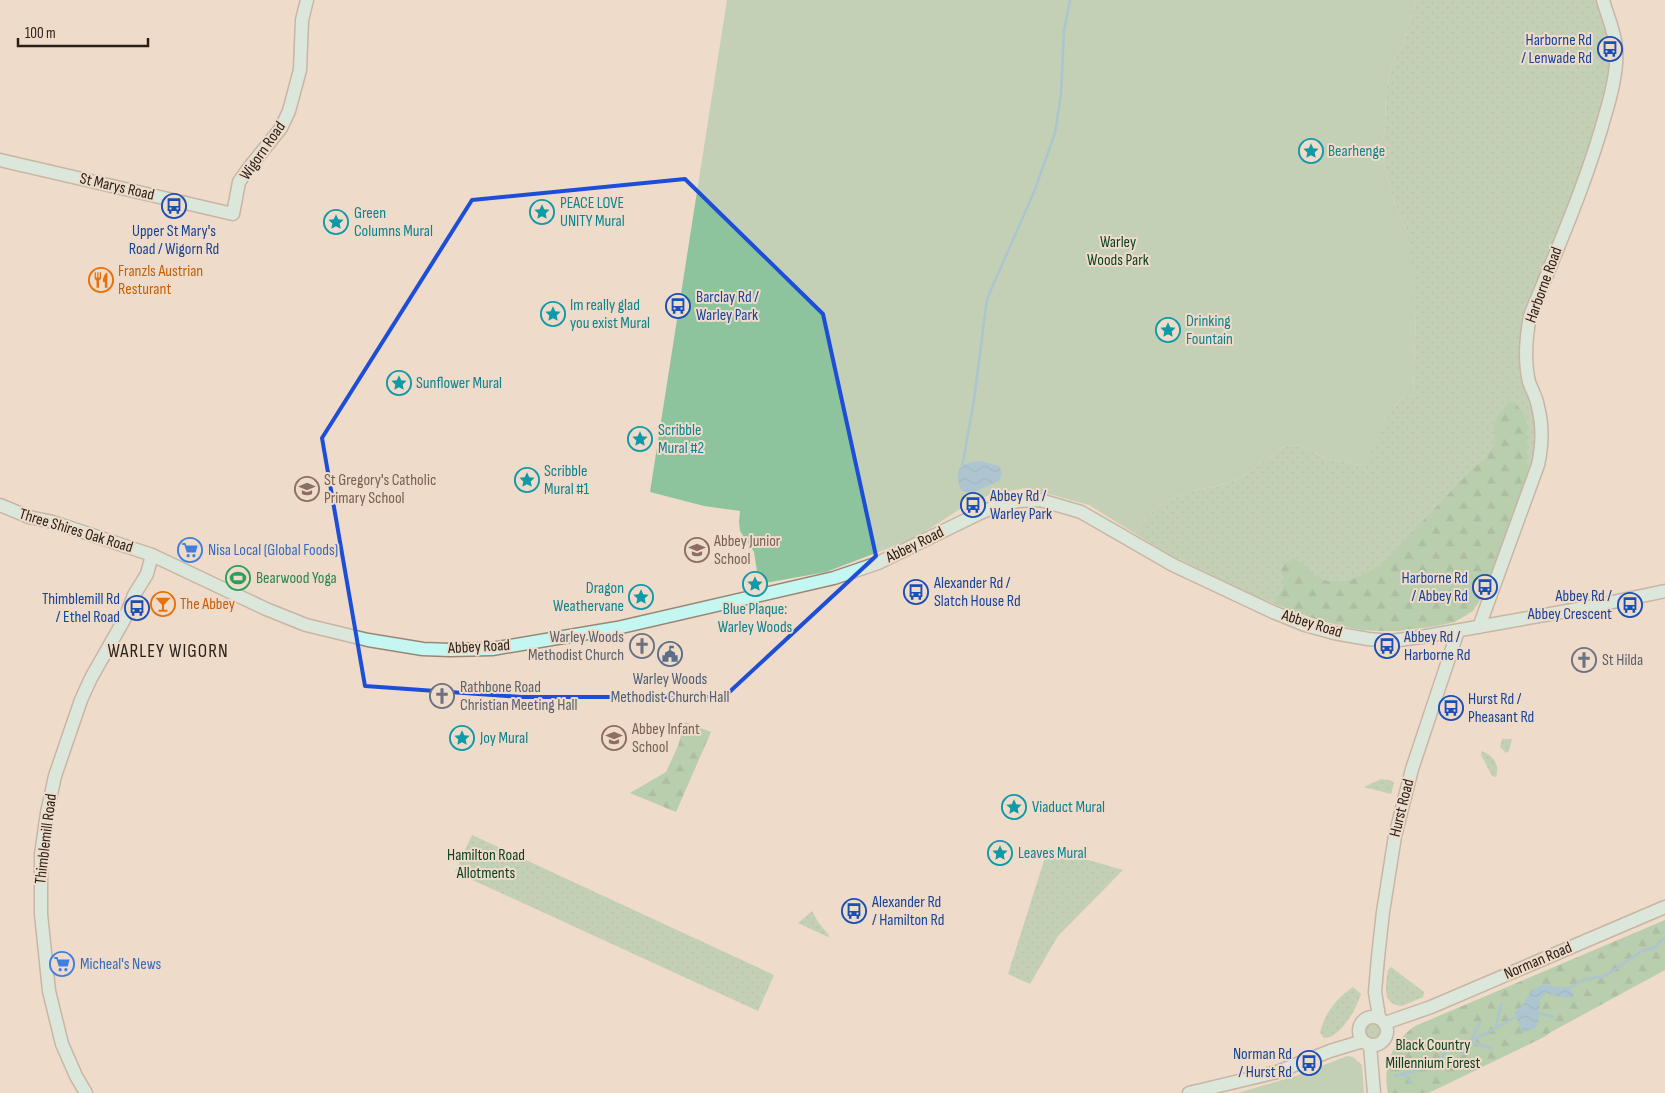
<svg xmlns="http://www.w3.org/2000/svg" width="1665" height="1093" viewBox="0 0 1665 1093" font-family="'Sofia Sans Condensed',sans-serif">
  <style>
    .grass { fill: url(#grass-dots) }
    .forest { fill: url(#forest-firs) }
    .park { fill: #8ec49d }
    .water { fill: url(#water-waves) }
    .lines { fill: none; stroke-linecap: round; stroke-linejoin: round }
    .stream { stroke: #5dabd9; stroke-width: 2.5 }
    .secondary-casing { stroke: #998776; stroke-width: 15 }
    .secondary { stroke: #c5f7f2; stroke-width: 12 }
    .marked { fill: none; stroke: #1d4ed8; stroke-width: 4; stroke-linejoin: round }
    .labels { text-anchor: middle; dominant-baseline: central; stroke-width: 4; stroke-linejoin: round; paint-order: stroke }
    .transit-label { font-size: 16px; fill: #164399; stroke: #efdbc9; text-anchor: start }
    .street-label { font-size: 16px; fill: #28211a; stroke: #efdbc9 }
    .culture-label { font-size: 16px; fill: #0d838f; stroke: #efdbc9; text-anchor: start }
    .park-label { font-size: 16px; fill: #0a4322; stroke: #efdbc9 }
    .food-label { font-size: 16px; fill: #c56008; stroke: #efdbc9; text-anchor: start }
    .education-label { font-size: 16px; fill: #785e54; stroke: #efdbc9; text-anchor: start }
    .shop-label { font-size: 16px; fill: #366cbe; stroke: #efdbc9; text-anchor: start }
    .leisure-label { font-size: 16px; fill: #27864d; stroke: #efdbc9; text-anchor: start }
    .worship-label { font-size: 16px; fill: #5b616d; stroke: #efdbc9; text-anchor: start }
    .service-label { font-size: 16px; fill: #4e5e75; stroke: #efdbc9 }
    .quarter-label { font-size: 19px; letter-spacing: 1px; fill: #28211a; stroke: #efdbc9 }
  </style>
  <defs>
    <pattern id="grass-dots" width="8" height="8" patternUnits="userSpaceOnUse" patternTransform="scale(1.25)"><rect width="8" height="8" fill="#8ec49d"/><path d="M2 2h.1M6 6h.1" fill="none" stroke="#7aa887" stroke-width="1.8" stroke-linecap="round"/></pattern>
    <pattern id="forest-firs" width="22" height="20" patternUnits="userSpaceOnUse" patternTransform="scale(1.25)"><rect width="22" height="20" fill="#76be8c"/><path d="M5 1l3.5 6h-7zM16 11l3.5 6h-7z" fill="#619a72"/></pattern>
    <pattern id="water-waves" width="16" height="10" patternUnits="userSpaceOnUse" patternTransform="scale(1.25)"><rect width="16" height="10" fill="#5dabd9"/><path d="M0 5q4-4 8 0t8 0" fill="none" stroke="#4d8baf"/></pattern>
  </defs>
  <rect width="100%" height="100%" fill="#efdbc9"/>
  <!-- grass -->
  <g class="grass">
    <polygon points="1416,0 1599,0 1609,35 1611,61 1601,106 1575,189 1527,308 1530,396 1536,428 1535,460 1487,588 1477,605 1468,614 1455,622 1431,627 1397,631 1363,630 1346,627 1318,620 1260,598 1170,555 1134,533 1150,514 1159,506 1168,500 1196,490 1214,487 1239,479 1285,446 1299,445 1327,459 1360,465 1367,462 1390,411 1400,400 1413,395 1416,312 1414,279 1406,230 1394,202 1383,159 1382,146 1385,127 1386,89 1392,65 1404,41"/>
    <polygon points="1502,739 1512,739 1509,751 1506,753 1500,747"/>
    <path d="M1482 751C1494 756 1500 765 1496 777L1492 776 1481 755Z"/>
    <polygon points="1381,779 1390,780 1394,783 1391,794 1364,787"/>
    <polygon points="472,835 774,975 758,1011 455,872"/>
    <polygon points="1048,848 1123,870 1058,936 1030,984 1008,974"/>
    <polygon points="812,911 818,922 829,935 828,937 798,923"/>
    <path d="M1391 967 1424 992 1423 997 1402 1006C1381 1005 1386 985 1388 970Z"/>
    <path d="M1353 987 1361 994C1357 1007 1341 1038 1324 1038L1320 1033C1325 1012 1336 999 1353 987Z"/>
    <circle cx="1372" cy="1031" r="9"/>
  </g>
  <!-- forest -->
  <g class="forest">
    <path d="M1509 402H1514L1523 412 1527 425V482L1487 588 1473 611 1454 622 1440 625 1397 631H1379L1363 630 1318 620 1274 604 1285 584 1281 569 1286 563 1294 559C1305 563 1307 570 1316 576 1337 590 1365 576 1383 563L1473 468 1484 460 1491 450 1495 442 1494 424 1498 415Z"/>
    <polygon points="685,722 711,732 676,812 630,793 666,772 678,746"/>
    <path d="M1665 920V970L1551 1032 1544 1037 1437 1089 1428 1093H1388C1382 1065 1393 1042 1415 1026Z"/>
  </g>
  <!-- park -->
  <g class="park">
    <polygon points="727,0 1416,0 1404,41 1392,65 1386,89 1385,127 1382,146 1383,159 1394,202 1406,230 1415,279 1416,312 1413,395 1400,400 1390,411 1368,462 1360,465 1327,459 1299,445 1285,446 1239,479 1213,487 1196,490 1168,500 1159,506 1150,514 1134,533 1089,505 1027,488 997,493 987,496 957,511 915,538 826,572 759,584 754,552 740,531 739,522 740,511 704,506 650,492"/>
    <polygon points="1347,1056 1353,1057 1362,1065 1364,1093 1237,1093 1296,1076"/>
  </g>
  <!-- water -->
  <g class="water">
    <path d="M981 461 999 466 1002 472 999 481 971 493 961 490C953 468 960 463 981 461Z"/>
    <path d="M1544 984 1565 989 1570 988 1574 997 1567 998 1546 993 1540 1000 1538 1023 1535 1028 1523 1033 1514 1012C1528 1005 1525 991 1544 984Z"/>
  </g>
  <g class="lines">
    <!-- stream -->
    <g class="stream">
      <polyline points="962,467 974,400 987,299 1034,192 1055,133 1061,94 1064,31 1070,0"/>
      <polyline points="1560,989 1570,988 1583,980 1605,976 1642,951 1656,947 1659,942 1665,938"/>
      <polyline points="1538,1013 1553,1017"/>
      <polyline points="1480,1023 1470,1042 1492,1048"/>
      <polyline points="1496,1027 1498,1017 1502,1003"/>
      <polyline points="1455,1047 1463,1054"/>
      <polyline points="1424,1064 1437,1068"/>
      <polyline points="1405,1075 1411,1083"/>
      <polyline points="1395,1076 1419,1070 1422,1063 1441,1058 1446,1052 1455,1047 1485,1034 1518,1016"/>
    </g>
    <defs>
      <g id="secondary">
        <polyline points="0,160 233,214 239,182 248,169 281,128 289,111 300,70 302,20 307,0"/>
        <polyline points="0,505 29,517 53,522 152,555 266,609 306,625 368,640 423,649 450,650 492,649 617,628 834,578 878,563 978,514 997,506 1018,501 1040,500 1081,512 1173,565 1273,612 1305,625 1334,633 1368,639 1391,641 1421,637 1584,608 1665,591"/>
        <path d="M1479 627 1538 465C1542 447 1543 426 1538 407 1537 398 1532 390 1529 382 1524 360 1526 337 1530 316 1557 249 1587 182 1606 112 1612 92 1618 69 1616 48 1615 32 1607 15 1603 0"/>
        <circle cx="1373" cy="1031" r="14"/>
        <polyline points="1379,1017 1375,992 1378,957 1383,912 1395,836 1412,769 1458,631"/>
        <polyline points="1385,1023 1431,1007 1665,907"/>
        <polyline points="1370,1045 1374,1093"/>
        <polyline points="86,1093 76,1076 62,1044 49,991 41,914 41,854 47,813 55,776 81,700 91,678 125,618 134,595 147,574 152,555"/>
        <polyline points="1189,1093 1277,1072 1330,1051 1363,1041"/>
      </g>
    </defs>
    <!-- secondary casing -->
    <use href="#secondary" class="secondary-casing"/>
    <!-- secondary -->
    <use href="#secondary" class="secondary"/>
  </g>
  <!-- marked area -->
  <path d="M0 0H1665V1093H0ZM685 179 823 314 876 556 724 697H522L365 686 322 438 472 200Z" fill="#efdbc9" fill-opacity=".55" fill-rule="evenodd"/>
  <path class="marked" d="M685 179 823 314 876 556 724 697H522L365 686 322 438 472 200Z"/>
  <!-- icons -->
  <defs>
    <symbol id="bus-ring" viewBox="-11 -11 22 22"><circle r="9.5" fill="#efdbc9" stroke="#1a4fb4" stroke-width="1.5"/><path d="M-5-6H5V4H4V6H2V4H-2V6H-4V4H-5ZM-3.5-4V0h7V-4ZM-3.5 1.2v1.5H-2V1.2ZM2 1.2v1.5H3.5V1.2Z" fill="#1a4fb4"/></symbol>
    <symbol id="sight-ring" viewBox="-11 -11 22 22"><circle r="9.5" fill="#efdbc9" stroke="#0f9aa8" stroke-width="1.5"/><path d="M0-6L1.8-2.2L6-1.7L2.9 1.2L3.7 5.4L0 3.3L-3.7 5.4L-2.9 1.2L-6-1.7L-1.8-2.2Z" fill="#0f9aa8"/></symbol>
    <symbol id="restaurant-ring" viewBox="-11 -11 22 22"><circle r="9.5" fill="#efdbc9" stroke="#e8710a" stroke-width="1.5"/><path d="M-5-6h1v4h1v-4h1v4h1v-4h1v5L-1.5 .5V6h-2V.5L-5-1ZM5-6V6H3V1.5H1.5Q1.5-4 5-6Z" fill="#e8710a"/></symbol>
    <symbol id="school-ring" viewBox="-11 -11 22 22"><circle r="9.5" fill="#efdbc9" stroke="#8d6e63" stroke-width="1.5"/><path d="M0-5L7-2L0 1L-7-2ZM-4 1L0 2.5L4 1V4Q0 6-4 4Z" fill="#8d6e63"/></symbol>
    <symbol id="supermarket-ring" viewBox="-11 -11 22 22"><circle r="9.5" fill="#efdbc9" stroke="#3f7fe0" stroke-width="1.5"/><path d="M-6-5.5h2.5l.6 2H6L4.5 2H-2.5L-4.4-4H-6ZM-1.5 3.2a1.3 1.3 0 1 0 .1 0ZM3 3.2a1.3 1.3 0 1 0 .1 0Z" fill="#3f7fe0"/></symbol>
    <symbol id="stadium-ring" viewBox="-11 -11 22 22"><circle r="9.5" fill="#efdbc9" stroke="#2e9e5b" stroke-width="1.5"/><path d="M0-5a6.5 5 0 1 0 0 10a6.5 5 0 1 0 0-10ZM-3.5-1.8h7v3.6h-7Z" fill="#2e9e5b"/></symbol>
    <symbol id="bar-ring" viewBox="-11 -11 22 22"><circle r="9.5" fill="#efdbc9" stroke="#e8710a" stroke-width="1.5"/><path d="M-6-5H6L.8 .8V4.5H3.5V6h-7V4.5H-.8V.8Z" fill="#e8710a"/></symbol>
    <symbol id="church-ring" viewBox="-11 -11 22 22"><circle r="9.5" fill="#efdbc9" stroke="#6b7280" stroke-width="1.5"/><path d="M-1.2-6h2.4v3.5h3.3v2.4h-3.3V6h-2.4V-.1h-3.3v-2.4h3.3Z" fill="#6b7280"/></symbol>
    <symbol id="civic-ring" viewBox="-11 -11 22 22"><circle r="9.5" fill="#efdbc9" stroke="#5c6f8a" stroke-width="1.5"/><path d="M-.6-6.5H3V-4.5H.6V-3L4-1V1h2V6H-6V1h2V-1L-.6-3ZM-1.2 2.5V6h2.4V2.5Z" fill="#5c6f8a"/></symbol>
  </defs>
  <g fill-rule="evenodd">
    <use href="#bus-ring" x="1596" y="35" width="28" height="28"/>
    <use href="#sight-ring" x="1297" y="137" width="28" height="28"/>
    <use href="#bus-ring" x="160" y="192" width="28" height="28"/>
    <use href="#sight-ring" x="528" y="198" width="28" height="28"/>
    <use href="#sight-ring" x="322" y="208" width="28" height="28"/>
    <use href="#restaurant-ring" x="87" y="266" width="28" height="28"/>
    <use href="#bus-ring" x="664" y="292" width="28" height="28"/>
    <use href="#sight-ring" x="539" y="300" width="28" height="28"/>
    <use href="#sight-ring" x="1154" y="316" width="28" height="28"/>
    <use href="#sight-ring" x="385" y="369" width="28" height="28"/>
    <use href="#sight-ring" x="626" y="425" width="28" height="28"/>
    <use href="#sight-ring" x="513" y="466" width="28" height="28"/>
    <use href="#school-ring" x="293" y="475" width="28" height="28"/>
    <use href="#bus-ring" x="959" y="491" width="28" height="28"/>
    <use href="#supermarket-ring" x="176" y="536" width="28" height="28"/>
    <use href="#school-ring" x="683" y="536" width="28" height="28"/>
    <use href="#stadium-ring" x="224" y="564" width="28" height="28"/>
    <use href="#sight-ring" x="741" y="570" width="28" height="28"/>
    <use href="#bus-ring" x="1471" y="573" width="28" height="28"/>
    <use href="#bus-ring" x="902" y="578" width="28" height="28"/>
    <use href="#sight-ring" x="627" y="583" width="28" height="28"/>
    <use href="#bar-ring" x="149" y="590" width="28" height="28"/>
    <use href="#bus-ring" x="1616" y="591" width="28" height="28"/>
    <use href="#bus-ring" x="123" y="594" width="28" height="28"/>
    <use href="#church-ring" x="628" y="632" width="28" height="28"/>
    <use href="#bus-ring" x="1373" y="632" width="28" height="28"/>
    <use href="#civic-ring" x="656" y="640" width="28" height="28"/>
    <use href="#church-ring" x="1570" y="646" width="28" height="28"/>
    <use href="#church-ring" x="428" y="682" width="28" height="28"/>
    <use href="#bus-ring" x="1437" y="694" width="28" height="28"/>
    <use href="#sight-ring" x="448" y="724" width="28" height="28"/>
    <use href="#school-ring" x="600" y="724" width="28" height="28"/>
    <use href="#sight-ring" x="1000" y="793" width="28" height="28"/>
    <use href="#sight-ring" x="986" y="839" width="28" height="28"/>
    <use href="#bus-ring" x="840" y="897" width="28" height="28"/>
    <use href="#supermarket-ring" x="48" y="950" width="28" height="28"/>
    <use href="#bus-ring" x="1295" y="1049" width="28" height="28"/>
  </g>
  <g class="labels">
    <!-- transit labels -->
    <g class="transit-label">
      <text x="1592" y="40" text-anchor="end">Harborne Rd<tspan x="1592" dy="18">/ Lenwade Rd</tspan></text>
      <text x="174" y="231" text-anchor="middle">Upper St Mary's<tspan x="174" dy="18">Road / Wigorn Rd</tspan></text>
      <text x="696" y="297">Barclay Rd /<tspan x="696" dy="18">Warley Park</tspan></text>
      <text x="990" y="496">Abbey Rd /<tspan x="990" dy="18">Warley Park</tspan></text>
      <text x="1468" y="578" text-anchor="end">Harborne Rd<tspan x="1468" dy="18">/ Abbey Rd</tspan></text>
      <text x="934" y="583">Alexander Rd /<tspan x="934" dy="18">Slatch House Rd</tspan></text>
      <text x="1612" y="596" text-anchor="end">Abbey Rd /<tspan x="1612" dy="18">Abbey Crescent</tspan></text>
      <text x="120" y="599" text-anchor="end">Thimblemill Rd<tspan x="120" dy="18">/ Ethel Road</tspan></text>
      <text x="1404" y="637">Abbey Rd /<tspan x="1404" dy="18">Harborne Rd</tspan></text>
      <text x="1468" y="699">Hurst Rd /<tspan x="1468" dy="18">Pheasant Rd</tspan></text>
      <text x="872" y="902">Alexander Rd<tspan x="872" dy="18">/ Hamilton Rd</tspan></text>
      <text x="1292" y="1054" text-anchor="end">Norman Rd<tspan x="1292" dy="18">/ Hurst Rd</tspan></text>
    </g>
    <!-- street labels -->
    <g class="street-label">
      <text transform="translate(263 151) rotate(-55)">Wigorn Road</text>
      <text transform="translate(117 187) rotate(13)">St Marys Road</text>
      <text transform="translate(1544 285) rotate(-70)">Harborne Road</text>
      <text transform="translate(76 531) rotate(17)">Three Shires Oak Road</text>
      <text transform="translate(915 545) rotate(-26)">Abbey Road</text>
      <text transform="translate(1312 624) rotate(17)">Abbey Road</text>
      <text transform="translate(479 647) rotate(-3)">Abbey Road</text>
      <text transform="translate(1402 808) rotate(-76)">Hurst Road</text>
      <text transform="translate(46 839) rotate(-83)">Thimblemill Road</text>
      <text transform="translate(1538 961) rotate(-23)">Norman Road</text>
    </g>
    <!-- culture labels -->
    <g class="culture-label">
      <text x="1328" y="151">Bearhenge</text>
      <text x="560" y="203">PEACE LOVE<tspan x="560" dy="18">UNITY Mural</tspan></text>
      <text x="354" y="213">Green<tspan x="354" dy="18">Columns Mural</tspan></text>
      <text x="570" y="305">Im really glad<tspan x="570" dy="18">you exist Mural</tspan></text>
      <text x="1186" y="321">Drinking<tspan x="1186" dy="18">Fountain</tspan></text>
      <text x="416" y="383">Sunflower Mural</text>
      <text x="658" y="430">Scribble<tspan x="658" dy="18">Mural #2</tspan></text>
      <text x="544" y="471">Scribble<tspan x="544" dy="18">Mural #1</tspan></text>
      <text x="624" y="588" text-anchor="end">Dragon<tspan x="624" dy="18">Weathervane</tspan></text>
      <text x="755" y="609" text-anchor="middle">Blue Plaque:<tspan x="755" dy="18">Warley Woods</tspan></text>
      <text x="480" y="738">Joy Mural</text>
      <text x="1032" y="807">Viaduct Mural</text>
      <text x="1018" y="853">Leaves Mural</text>
    </g>
    <!-- park labels -->
    <g class="park-label">
      <text x="1118" y="242">Warley<tspan x="1118" dy="18">Woods Park</tspan></text>
      <text x="486" y="855">Hamilton Road<tspan x="486" dy="18">Allotments</tspan></text>
      <text x="1433" y="1045">Black Country<tspan x="1433" dy="18">Millennium Forest</tspan></text>
    </g>
    <!-- food labels -->
    <g class="food-label">
      <text x="118" y="271">Franzls Austrian<tspan x="118" dy="18">Resturant</tspan></text>
      <text x="180" y="604">The Abbey</text>
    </g>
    <!-- education labels -->
    <g class="education-label">
      <text x="324" y="480">St Gregory's Catholic<tspan x="324" dy="18">Primary School</tspan></text>
      <text x="714" y="541">Abbey Junior<tspan x="714" dy="18">School</tspan></text>
      <text x="632" y="729">Abbey Infant<tspan x="632" dy="18">School</tspan></text>
    </g>
    <!-- shop labels -->
    <g class="shop-label">
      <text x="208" y="550">Nisa Local (Global Foods)</text>
      <text x="80" y="964">Micheal's News</text>
    </g>
    <!-- leisure labels -->
    <g class="leisure-label">
      <text x="256" y="578">Bearwood Yoga</text>
    </g>
    <!-- worship labels -->
    <g class="worship-label">
      <text x="624" y="637" text-anchor="end">Warley Woods<tspan x="624" dy="18">Methodist Church</tspan></text>
      <text x="1602" y="660">St Hilda</text>
      <text x="460" y="687">Rathbone Road<tspan x="460" dy="18">Christian Meeting Hall</tspan></text>
    </g>
    <!-- service labels -->
    <g class="service-label">
      <text x="670" y="679">Warley Woods<tspan x="670" dy="18">Methodist Church Hall</tspan></text>
    </g>
    <!-- quarter labels -->
    <g class="quarter-label">
      <text x="168" y="651">WARLEY WIGORN</text>
    </g>
  </g>
  <!-- scale -->
  <path d="M18 38v8h130v-8" fill="none" stroke="#28211a" stroke-width="2.5"/>
  <text x="25" y="38" font-size="15" fill="#28211a" stroke="#efdbc9" stroke-width="4" paint-order="stroke">100 m</text>
</svg>
